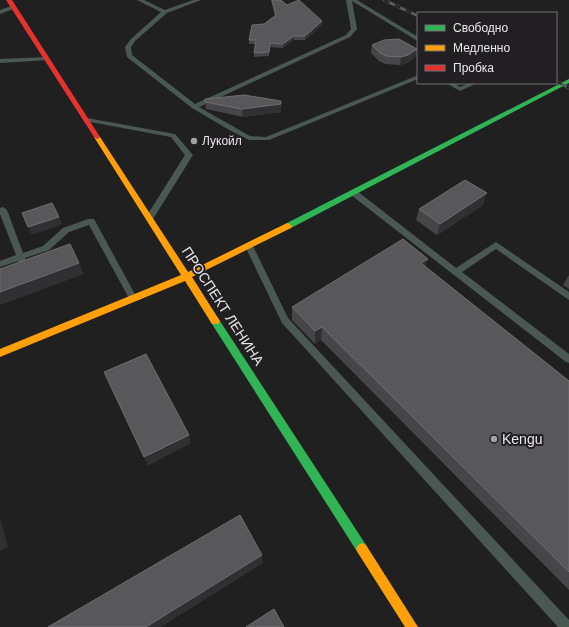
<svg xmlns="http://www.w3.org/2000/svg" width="569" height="627" viewBox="0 0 569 627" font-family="Arial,sans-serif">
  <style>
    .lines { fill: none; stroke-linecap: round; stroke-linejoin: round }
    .lane { fill: #4a5852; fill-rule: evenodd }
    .fast { fill: #30b455; fill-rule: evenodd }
    .slow { fill: #ff9f0a; fill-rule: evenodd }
    .jam { fill: #e5322d; fill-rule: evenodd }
    .rail-casing { stroke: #585e5c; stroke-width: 3 }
    .rail { stroke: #211f22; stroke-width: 2; stroke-dasharray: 6; stroke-linecap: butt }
    .wall { fill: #464547 }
    .shaded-wall { fill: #302f31 }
    .building { fill: #585759; stroke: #6e6d6f }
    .poi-dot { fill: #a2a1a3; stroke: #211f22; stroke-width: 1.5 }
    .labels { text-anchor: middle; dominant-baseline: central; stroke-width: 4; stroke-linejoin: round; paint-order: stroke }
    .far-poi-label { font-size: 12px; fill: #e8e7e9; stroke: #211f22; text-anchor: start }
    .street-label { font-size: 14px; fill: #e8e7e9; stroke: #211f22 }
    .poi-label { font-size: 14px; fill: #e8e7e9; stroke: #211f22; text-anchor: start }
  </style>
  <rect width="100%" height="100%" fill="#212021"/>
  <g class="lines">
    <!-- lane -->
    <g class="lane">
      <polygon points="137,0 144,0 165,10 193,0 201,0 167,13 135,41 131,47 132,55 195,104 346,35 351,29 346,0 357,0 418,37 418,41 416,40 352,1 357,29 350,37 199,107 250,136 266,137 416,76 418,75 418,79 269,140 249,140 231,131 192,108 127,57 125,47 131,39 161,12"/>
      <polygon points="14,5 16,6 16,8 0,14 0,10"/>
      <polygon points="47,57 49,58 49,60 0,63 0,59"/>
      <polygon points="446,83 454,83 460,87 469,83 477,83 460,91"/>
      <polygon points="87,118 175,134 193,155 153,219 147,219 146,217 185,155 171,137 85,121 85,119"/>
      <polygon points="351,191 357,191 456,268 496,242 569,292 569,300 496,249 462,272 569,354 569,363 566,362 351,195"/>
      <polygon points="3,207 7,210 23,253 43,246 63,228 88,219 94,219 137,298 136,300 130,300 89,225 69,232 49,250 25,258 25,263 19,263 18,261 0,267 0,261 16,255 0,214 0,208"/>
      <polygon points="249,243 253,246 288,318 569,620 569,627 558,627 282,323 245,246"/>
    </g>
    <!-- fast -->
    <g class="fast">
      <polygon points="569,79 569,83 291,228 288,229 284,226 285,224"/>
      <polygon points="215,317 218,318 366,545 368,549 366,553 362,555 358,553 212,324 210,321 212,318"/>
    </g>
    <!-- slow -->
    <g class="slow">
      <polygon points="97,135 100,137 188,272 285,224 288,223 292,226 291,228 192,277 218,318 220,321 218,324 212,324 185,281 0,357 0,349 181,275 94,137"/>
      <polygon points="362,543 366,545 418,627 405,627 358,553 356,549 358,545"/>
    </g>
    <!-- jam -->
    <polygon class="jam" points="6,0 12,0 100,137 99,138 97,139 94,137"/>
    <defs>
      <g id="rail">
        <polyline points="384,0 418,16"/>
        <polyline points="556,81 569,88"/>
      </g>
    </defs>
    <!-- rail casing -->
    <use href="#rail" class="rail-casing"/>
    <!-- rail -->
    <use href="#rail" class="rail"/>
  </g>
  <!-- wall -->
  <g class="wall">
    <polygon points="271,0 281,0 287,5 322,25 305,40 294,40 283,48 270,47 269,56 254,57 255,44 249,44 249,40 264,24 275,16"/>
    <polygon points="372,45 416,56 407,63 400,65 385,64 379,61 371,53"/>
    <polygon points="281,101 281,112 243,117 206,109 205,102"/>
    <polygon points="483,205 437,235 416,220 419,209"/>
    <polygon points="426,267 569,381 569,590 321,340 315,344 292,320 292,307"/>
    <polygon points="569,275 569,289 563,285"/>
  </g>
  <!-- shaded-wall -->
  <g class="shaded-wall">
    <polygon points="322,21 322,25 305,40 305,36"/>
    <polygon points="294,36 294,40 283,48 283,44"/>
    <polygon points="417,49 416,56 407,63 400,65 401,57"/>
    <polygon points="281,104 281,112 243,117 242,109"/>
    <polygon points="487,193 483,205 437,235 440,224"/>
    <polygon points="59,217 62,224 32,235 28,227"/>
    <polygon points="428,259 424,273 421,263"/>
    <polygon points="79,263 84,274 0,305 0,292"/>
    <polygon points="322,327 321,340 315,344 315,331"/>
    <polygon points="189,435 191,443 148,466 144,457"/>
    <polygon points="0,518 8,547 0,551"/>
    <polygon points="262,555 263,563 161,627 146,627"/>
  </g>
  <!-- building -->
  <g class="building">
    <polygon points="272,0 281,0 287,5 299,0 322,21 305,36 294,36 283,44 270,43 269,52 254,53 256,40 249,40 252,25 264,24 276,15"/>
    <polygon points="399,39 417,49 408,55 401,57 386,56 380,53 372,45 384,40"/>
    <polygon points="244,95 281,101 281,104 242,109 205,102 205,99"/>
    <polygon points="465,180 487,193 440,224 419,209"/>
    <polygon points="52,203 59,217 28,227 22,213"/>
    <polygon points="403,239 428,259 421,263 569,381 569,572 322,327 315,331 292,307"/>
    <polygon points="70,244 79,263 0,292 0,269"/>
    <polygon points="146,354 189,435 144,457 104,372"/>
    <polygon points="240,515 262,555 146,627 48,627"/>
    <polygon points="274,609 284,627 246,627"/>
  </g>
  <!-- markers -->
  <g class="poi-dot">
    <circle cx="194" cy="141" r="4"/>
    <circle cx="494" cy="439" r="4"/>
  </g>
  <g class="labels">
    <!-- far-poi labels -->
    <g class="far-poi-label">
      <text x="202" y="141">Лукойл</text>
    </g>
    <!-- street labels -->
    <g class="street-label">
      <text transform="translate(223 306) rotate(57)">ПРОСПЕКТ ЛЕНИНА</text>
    </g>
    <!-- poi labels -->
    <g class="poi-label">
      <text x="502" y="439">Kengu</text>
    </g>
  </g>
  <!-- legend -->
  <rect x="417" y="12" width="140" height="72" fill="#211f22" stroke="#716f72"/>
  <rect x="425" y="25" width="20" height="6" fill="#30b455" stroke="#716f72"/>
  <text x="453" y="32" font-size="12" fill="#e8e7e9">Свободно</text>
  <rect x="425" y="45" width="20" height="6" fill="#ff9f0a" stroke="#716f72"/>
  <text x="453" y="52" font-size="12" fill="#e8e7e9">Медленно</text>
  <rect x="425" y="65" width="20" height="6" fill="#e5322d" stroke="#716f72"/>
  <text x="453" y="72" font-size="12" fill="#e8e7e9">Пробка</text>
</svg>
